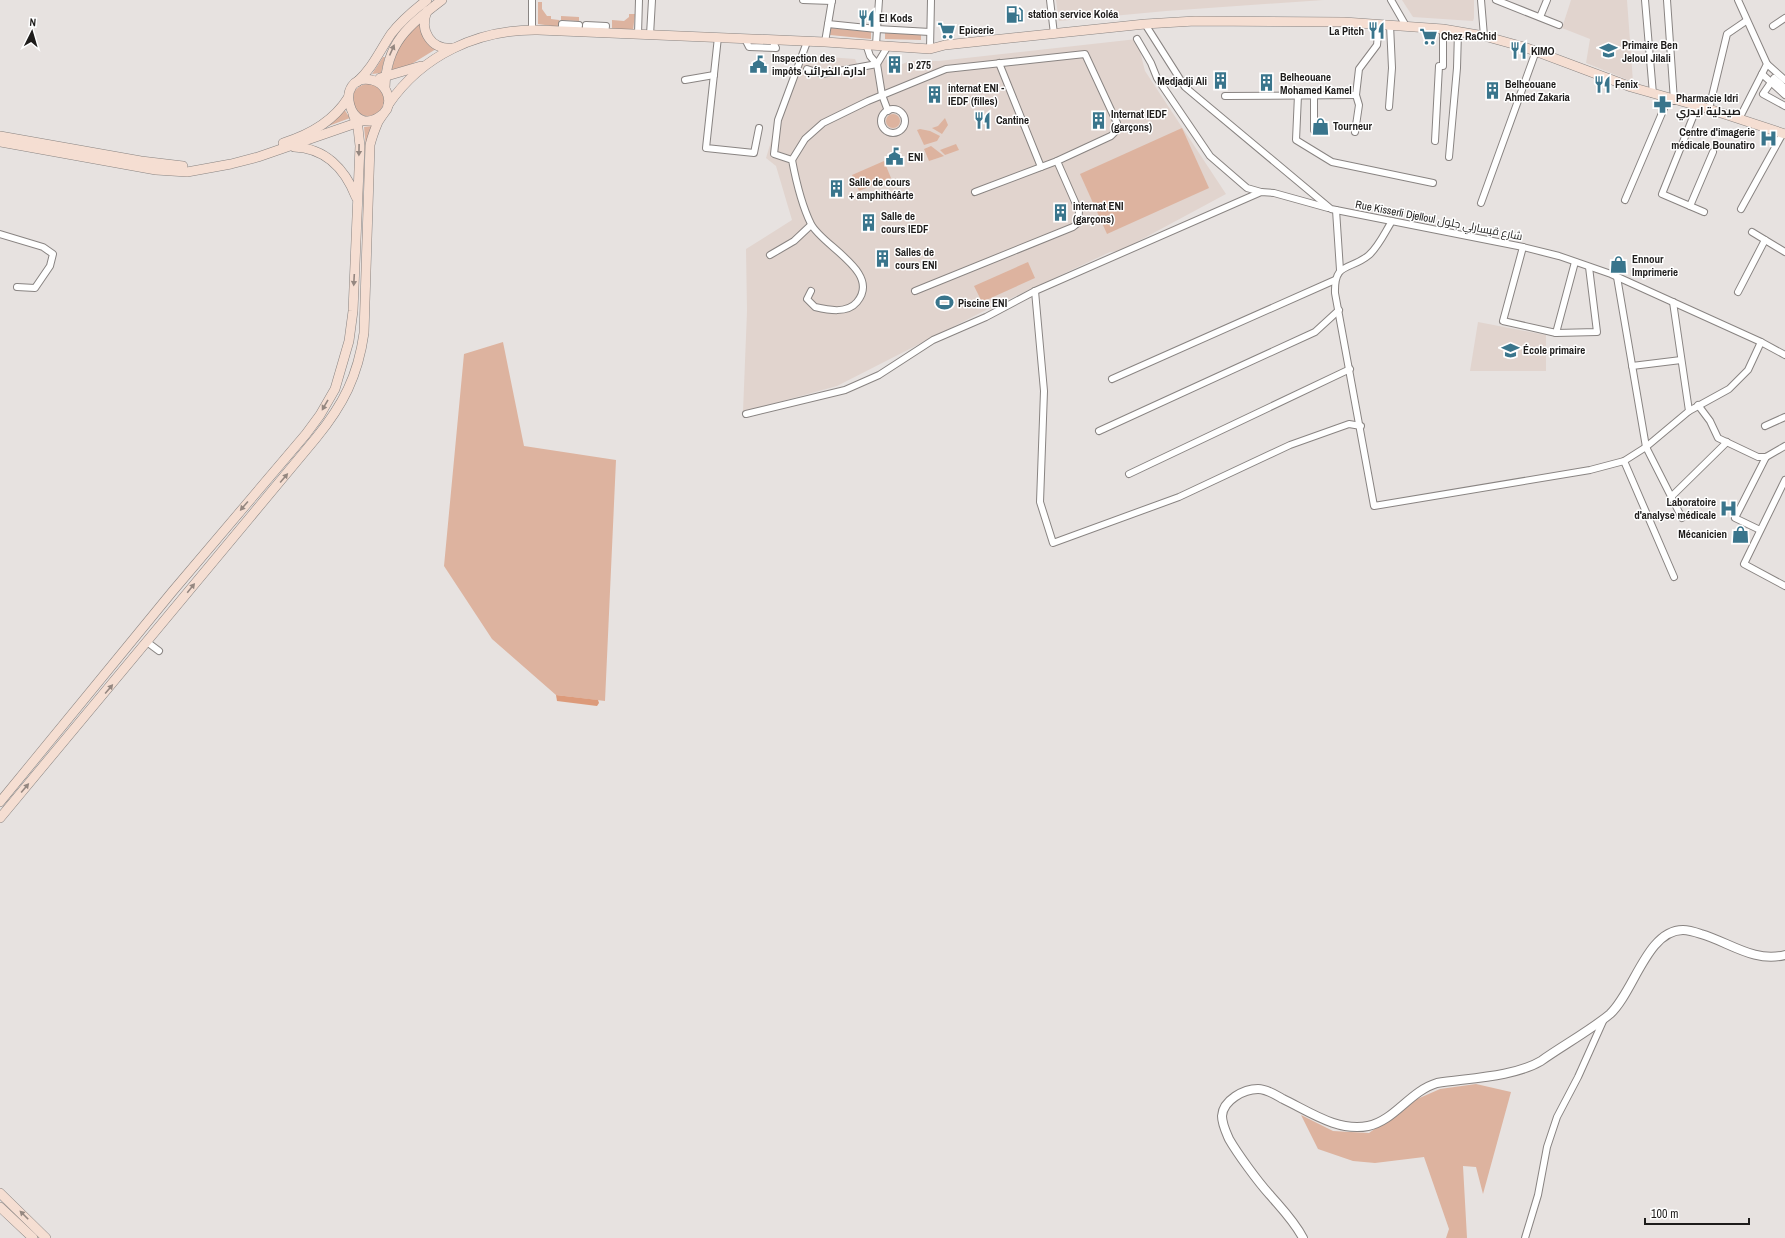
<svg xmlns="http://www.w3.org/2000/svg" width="1785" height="1238" viewBox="0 0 1785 1238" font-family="'Archivo Narrow',Cairo,sans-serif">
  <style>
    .built { fill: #e1d4ce }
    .green { fill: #ddb39f }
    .forest { fill: #dc9a7a }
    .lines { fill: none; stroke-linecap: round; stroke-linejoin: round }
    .minor-casing { stroke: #898482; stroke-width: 8 }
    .tertiary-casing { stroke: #898482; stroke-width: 10 }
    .secondary-casing { stroke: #898482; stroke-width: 10 }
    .minor { stroke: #fff; stroke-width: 6 }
    .tertiary { stroke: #fff; stroke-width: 8 }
    .secondary { stroke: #f5ded2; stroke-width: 9 }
    .oneway { fill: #948780 }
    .labels { text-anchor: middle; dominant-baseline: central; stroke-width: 3; stroke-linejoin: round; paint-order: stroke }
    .poi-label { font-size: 11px; font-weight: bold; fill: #1e1c1b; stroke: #fff; text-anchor: start }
    .street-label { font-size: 11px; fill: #1e1c1b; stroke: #fff }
  </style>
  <rect width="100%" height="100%" fill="#e7e2e0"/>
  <!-- built -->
  <g class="built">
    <polygon points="1056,0 1324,0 1166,11 1059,21"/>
    <polygon points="1402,0 1474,0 1474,18 1473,21 1413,17"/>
    <polygon points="1571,0 1627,0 1633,82 1586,63 1590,39 1562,28"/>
    <polygon points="1137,39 1145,71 1226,194 1120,251 1110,252 988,309 837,386 743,412 747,311 746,249 792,220 776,166 766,158 778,119 801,55 855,59 860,70 896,56 900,65 910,61 939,61"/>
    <polygon points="1478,322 1546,335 1546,371 1470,371"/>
  </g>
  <!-- green -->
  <g class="green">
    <polygon points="538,2 542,2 542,9 547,16 551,16 551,19 559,20 559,27 538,24"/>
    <polygon points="629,14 635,14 633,30 612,29 612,20 624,21 629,17"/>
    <polygon points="561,16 579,17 579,21 561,20"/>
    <polygon points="421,18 436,49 410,65 391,72 398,46"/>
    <polygon points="831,28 871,32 871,39 830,35"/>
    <polygon points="885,33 921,34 921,40 885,39"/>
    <polygon points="383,57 385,57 381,73 372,74"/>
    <circle cx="368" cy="100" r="16"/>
    <polygon points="344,109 350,118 323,128"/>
    <circle cx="893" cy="121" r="7"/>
    <polygon points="945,118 948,125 942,134 932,128 938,126"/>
    <polygon points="372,126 366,147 364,127"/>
    <polygon points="1182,128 1209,188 1107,234 1080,174"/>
    <polygon points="920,129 930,131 940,136 937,141 924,145 917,130"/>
    <polygon points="956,144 959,150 945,155 940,150"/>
    <polygon points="931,146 944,156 929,161 924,149"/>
    <polygon points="884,161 891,178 859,191 852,175"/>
    <polygon points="1028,262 1035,278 982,302 974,286"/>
    <polygon points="503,342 524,446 616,460 605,701 556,695 492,639 444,566 464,354"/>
    <polygon points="1476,1084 1511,1092 1483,1194 1476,1167 1463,1166 1467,1238 1446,1238 1449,1229 1424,1157 1375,1163 1353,1161 1318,1149 1301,1115 1333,1131 1369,1133 1415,1100 1440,1089"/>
  </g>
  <!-- forest -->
  <polygon class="forest" points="556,695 598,700 599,703 597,706 557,701"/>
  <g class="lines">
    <defs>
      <g id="minor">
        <polyline points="803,0 832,1"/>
        <polyline points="1050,0 1054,34"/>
        <polyline points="1391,0 1406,26"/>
        <polyline points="1481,0 1484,36"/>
        <polyline points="1496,0 1559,25"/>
        <polyline points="1645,0 1653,94"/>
        <polyline points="1667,0 1674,101"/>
        <polyline points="1738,0 1767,64 1739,119"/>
        <polyline points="1540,17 1547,0"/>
        <polyline points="828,24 877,29 879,0"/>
        <polyline points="1145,24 1185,87 1331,209 1523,247 1559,256 1611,274 1761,342 1785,355"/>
        <polyline points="1773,26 1785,18"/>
        <polyline points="532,30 532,0"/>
        <polyline points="562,31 562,24 579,25 578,31"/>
        <polyline points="586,32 586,25 606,26 605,33"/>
        <polyline points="638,34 639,0"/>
        <polyline points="650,35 652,0"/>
        <polyline points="718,37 706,148 754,153 759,128"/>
        <polyline points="745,39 749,47 776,48 772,40"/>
        <polyline points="1137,39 1151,63 1157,78 1210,156 1247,188 1261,192"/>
        <path d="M807 42 778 120 774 154 792 160C796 181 801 204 811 224 822 246 882 272 857 302 847 314 828 310 815 307L807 299 811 291"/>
        <polyline points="825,42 832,0"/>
        <polyline points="866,44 870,56 877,64"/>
        <polyline points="876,45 877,29 930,32"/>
        <polyline points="888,46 877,64 882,95 888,111"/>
        <polyline points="930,49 931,0"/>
        <polyline points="999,63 1041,167"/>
        <polyline points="1767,64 1785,80"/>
        <polyline points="807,69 822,74 877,64"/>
        <polyline points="1762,74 1785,95"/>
        <polyline points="685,80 714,75"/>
        <polyline points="1785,88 1774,78 1763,94 1785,106"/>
        <polyline points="1298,95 1296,140 1332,162 1433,183"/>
        <polyline points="1225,96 1356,95"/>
        <polyline points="1389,107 1392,68 1390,25"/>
        <polyline points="1697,107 1662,194 1704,212"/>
        <polyline points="1709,109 1727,34 1746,21"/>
        <circle cx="893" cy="121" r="12"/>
        <polyline points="1314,130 1314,95"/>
        <polyline points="1355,132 1359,105 1356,95 1359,69 1377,45 1379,24"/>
        <polyline points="1435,141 1439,66 1443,66 1443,29"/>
        <polyline points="1449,157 1457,68 1458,31"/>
        <polyline points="792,160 805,139 823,123 868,101 946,69 1085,54 1117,123 1117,130 1111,136 1057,161 1079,211 1078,223 1073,227 915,291"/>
        <polyline points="975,192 1057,161"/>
        <polyline points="1625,200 1668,99"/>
        <polyline points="1481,203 1536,51"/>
        <polyline points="1690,206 1713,152"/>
        <polyline points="1741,209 1783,133"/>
        <polyline points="1336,210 1340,270"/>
        <path d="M1392 221C1385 232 1379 246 1369 255 1350 271 1334 261 1335 293L1374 506 1590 470 1624 461 1646 447 1689 411 1673 302"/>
        <polyline points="1752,232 1785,252"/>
        <polyline points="0,234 43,247 53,254 50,266 35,288 17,287"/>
        <polyline points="1523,247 1503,321 1556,333 1597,332 1589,267"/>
        <polyline points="770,255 794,241 811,225"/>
        <polyline points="1617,277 1646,447 1682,518"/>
        <polyline points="1035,291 1044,391 1040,502 1053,543 1179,497 1290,445 1349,424 1361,426"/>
        <polyline points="1738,292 1765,240"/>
        <polyline points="1556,333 1575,262"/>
        <polyline points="1632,366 1681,360"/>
        <polyline points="1112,379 1335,280"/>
        <polyline points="1698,405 1710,421 1718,438 1758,457 1766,457 1785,446"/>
        <polyline points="1689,411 1729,389 1748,370 1761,342"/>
        <polyline points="746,414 845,390 879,375 933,340 986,317 1035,291 1261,192 1274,193 1328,208"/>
        <polyline points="1765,426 1785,417"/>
        <polyline points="1099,431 1315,332 1339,310"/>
        <polyline points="1624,461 1674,577"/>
        <polyline points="1129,474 1350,369"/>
        <polyline points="1785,480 1744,564 1785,586"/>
        <polyline points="1671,497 1727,442"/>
        <polyline points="1760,530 1735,518 1766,457"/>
        <polyline points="147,642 159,651"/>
        <polyline points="1525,1238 1538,1195 1547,1147 1557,1117 1578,1077 1604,1019"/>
      </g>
      <path id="tertiary" d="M1303 1238C1294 1221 1282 1209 1270 1195 1258 1182 1237 1153 1229 1139 1226 1132 1222 1124 1222 1116 1223 1100 1244 1089 1258 1089 1267 1089 1276 1095 1283 1099 1310 1112 1338 1132 1368 1126 1394 1121 1410 1091 1437 1083 1469 1078 1514 1077 1541 1061 1562 1046 1591 1030 1610 1014 1634 992 1647 930 1683 930 1689 930 1695 932 1701 934 1729 942 1754 963 1785 955"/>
      <g id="secondary">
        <path d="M427 11C419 31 431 50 453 48"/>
        <polyline points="380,78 421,66"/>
        <path d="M357 82C373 67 379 52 391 34 401 21 414 10 427 0"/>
        <path d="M385 88C386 43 408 26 442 0"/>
        <path d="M388 105C422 55 478 29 538 30L825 42 930 49 945 45 1145 24 1195 21 1344 22 1443 29 1484 36 1524 47 1631 87 1709 109 1785 134"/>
        <polyline points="0,136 141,161 183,166"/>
        <polyline points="0,142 156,170 187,172 231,164 258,157 362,121"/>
        <path d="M283 143C309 135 333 122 348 98"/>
        <path d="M294 147C325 148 345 169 356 197"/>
        <polyline points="0,802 172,592 306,434 320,415 335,389 349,341 353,311 360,146 358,128 353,114"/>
        <path d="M0 818 316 438C343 405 358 376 364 333L370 145C372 137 375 129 378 122 381 117 384 113 387 109 392 97 385 83 372 80 332 72 349 143 383 114"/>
        <polyline points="0,1193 46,1238"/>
        <polyline points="0,1207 33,1238"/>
      </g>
    </defs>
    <!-- minor casing -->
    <use href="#minor" class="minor-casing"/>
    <!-- tertiary casing -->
    <use href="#tertiary" class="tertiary-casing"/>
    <!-- secondary casing -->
    <use href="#secondary" class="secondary-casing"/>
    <!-- minor -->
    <use href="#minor" class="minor"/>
    <!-- tertiary -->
    <use href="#tertiary" class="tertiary"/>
    <!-- secondary -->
    <use href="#secondary" class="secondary"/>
  </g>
  <!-- one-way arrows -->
  <defs><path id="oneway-solid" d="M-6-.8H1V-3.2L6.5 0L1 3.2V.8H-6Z"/></defs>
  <g class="oneway">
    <use href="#oneway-solid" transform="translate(392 50) rotate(-66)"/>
    <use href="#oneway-solid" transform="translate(359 150) rotate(91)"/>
    <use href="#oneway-solid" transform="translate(354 280) rotate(93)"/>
    <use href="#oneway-solid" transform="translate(325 405) rotate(120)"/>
    <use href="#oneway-solid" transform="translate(284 478) rotate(-50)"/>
    <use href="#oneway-solid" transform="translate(244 506) rotate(131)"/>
    <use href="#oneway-solid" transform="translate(191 588) rotate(-51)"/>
    <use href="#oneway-solid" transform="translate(109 689) rotate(-50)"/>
    <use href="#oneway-solid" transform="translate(25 788) rotate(-50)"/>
    <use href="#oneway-solid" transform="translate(24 1215) rotate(-135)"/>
  </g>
  <!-- icons -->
  <defs>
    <symbol id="fuel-bare" viewBox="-9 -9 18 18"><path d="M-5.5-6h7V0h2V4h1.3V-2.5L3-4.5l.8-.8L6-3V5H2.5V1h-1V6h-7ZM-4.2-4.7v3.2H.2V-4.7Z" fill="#39758c" stroke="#fff" stroke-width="2.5" paint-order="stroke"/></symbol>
    <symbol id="restaurant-bare" viewBox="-9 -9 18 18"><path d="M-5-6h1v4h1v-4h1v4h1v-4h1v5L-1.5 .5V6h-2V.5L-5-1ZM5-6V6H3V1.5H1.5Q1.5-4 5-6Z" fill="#39758c" stroke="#fff" stroke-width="2.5" paint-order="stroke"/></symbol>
    <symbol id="supermarket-bare" viewBox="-9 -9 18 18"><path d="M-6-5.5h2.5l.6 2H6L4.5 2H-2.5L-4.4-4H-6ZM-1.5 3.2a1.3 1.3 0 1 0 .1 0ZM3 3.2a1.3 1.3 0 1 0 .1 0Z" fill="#39758c" stroke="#fff" stroke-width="2.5" paint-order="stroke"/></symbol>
    <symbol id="school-bare" viewBox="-9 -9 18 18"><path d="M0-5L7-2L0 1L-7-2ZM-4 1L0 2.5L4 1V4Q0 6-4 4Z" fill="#39758c" stroke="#fff" stroke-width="2.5" paint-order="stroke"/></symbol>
    <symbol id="civic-bare" viewBox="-9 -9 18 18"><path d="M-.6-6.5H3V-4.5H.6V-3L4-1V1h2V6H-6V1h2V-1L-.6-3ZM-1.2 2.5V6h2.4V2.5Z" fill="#39758c" stroke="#fff" stroke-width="2.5" paint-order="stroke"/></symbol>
    <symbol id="building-bare" viewBox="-9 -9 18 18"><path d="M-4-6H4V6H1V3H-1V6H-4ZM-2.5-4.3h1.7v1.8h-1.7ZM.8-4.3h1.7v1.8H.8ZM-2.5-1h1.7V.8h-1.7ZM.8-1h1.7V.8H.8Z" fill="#39758c" stroke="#fff" stroke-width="2.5" paint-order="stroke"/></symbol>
    <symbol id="pharmacy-bare" viewBox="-9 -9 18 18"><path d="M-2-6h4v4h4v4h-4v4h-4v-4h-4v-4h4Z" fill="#39758c" stroke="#fff" stroke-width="2.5" paint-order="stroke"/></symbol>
    <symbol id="shop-bare" viewBox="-9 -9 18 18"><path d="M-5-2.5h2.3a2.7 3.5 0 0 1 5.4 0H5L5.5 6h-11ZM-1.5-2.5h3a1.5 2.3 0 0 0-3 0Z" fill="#39758c" stroke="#fff" stroke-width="2.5" paint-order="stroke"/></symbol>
    <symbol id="hospital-bare" viewBox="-9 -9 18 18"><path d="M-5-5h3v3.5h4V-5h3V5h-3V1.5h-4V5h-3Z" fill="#39758c" stroke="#fff" stroke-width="2.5" paint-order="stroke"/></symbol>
    <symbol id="stadium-bare" viewBox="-9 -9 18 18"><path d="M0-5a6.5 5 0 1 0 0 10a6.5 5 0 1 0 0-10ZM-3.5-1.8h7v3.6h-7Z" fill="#39758c" stroke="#fff" stroke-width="2.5" paint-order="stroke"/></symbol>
  </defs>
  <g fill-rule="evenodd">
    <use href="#fuel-bare" x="1002" y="2" width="25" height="25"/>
    <use href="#restaurant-bare" x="854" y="6" width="25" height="25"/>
    <use href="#supermarket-bare" x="934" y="18" width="25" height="25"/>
    <use href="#restaurant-bare" x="1364" y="18" width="25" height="25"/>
    <use href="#supermarket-bare" x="1416" y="24" width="25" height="25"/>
    <use href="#restaurant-bare" x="1506" y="38" width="25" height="25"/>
    <use href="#school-bare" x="1596" y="38" width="25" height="25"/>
    <use href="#civic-bare" x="746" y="52" width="25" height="25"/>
    <use href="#building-bare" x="882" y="52" width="25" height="25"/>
    <use href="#building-bare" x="1208" y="68" width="25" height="25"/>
    <use href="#building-bare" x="1254" y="70" width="25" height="25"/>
    <use href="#restaurant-bare" x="1590" y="72" width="25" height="25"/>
    <use href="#building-bare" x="1480" y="78" width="25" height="25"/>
    <use href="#building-bare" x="922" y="82" width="25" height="25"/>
    <use href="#pharmacy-bare" x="1650" y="92" width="25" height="25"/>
    <use href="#restaurant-bare" x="970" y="108" width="25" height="25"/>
    <use href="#building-bare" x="1086" y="108" width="25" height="25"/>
    <use href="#shop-bare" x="1308" y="114" width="25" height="25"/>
    <use href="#hospital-bare" x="1756" y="126" width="25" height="25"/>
    <use href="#civic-bare" x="882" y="144" width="25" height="25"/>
    <use href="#building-bare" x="824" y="176" width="25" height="25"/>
    <use href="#building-bare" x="1048" y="200" width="25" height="25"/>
    <use href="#building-bare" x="856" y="210" width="25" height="25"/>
    <use href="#building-bare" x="870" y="246" width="25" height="25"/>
    <use href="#shop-bare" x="1606" y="252" width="25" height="25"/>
    <use href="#stadium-bare" x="932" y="290" width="25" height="25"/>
    <use href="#school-bare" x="1498" y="338" width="25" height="25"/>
    <use href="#hospital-bare" x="1716" y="496" width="25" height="25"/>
    <use href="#shop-bare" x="1728" y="522" width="25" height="25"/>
  </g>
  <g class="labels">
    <!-- poi labels -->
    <g class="poi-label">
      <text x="1028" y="14">station service Koléa</text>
      <text x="879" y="18">El Kods</text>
      <text x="959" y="30">Epicerie</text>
      <text x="1364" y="31" text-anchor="end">La Pitch</text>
      <text x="1441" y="36">Chez RaChid</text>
      <text x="1622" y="45">Primaire Ben<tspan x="1622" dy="13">Jeloul Jilali</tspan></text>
      <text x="1531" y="51">KIMO</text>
      <text x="772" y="58">Inspection des<tspan x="772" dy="13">impôts ادارة الضرائب</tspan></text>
      <text x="908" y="65">p 275</text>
      <text x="1280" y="77">Belheouane<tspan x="1280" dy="13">Mohamed Kamel</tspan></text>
      <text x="1207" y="81" text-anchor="end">Medjadji Ali</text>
      <text x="1505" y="84">Belheouane<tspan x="1505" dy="13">Ahmed Zakaria</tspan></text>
      <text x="1615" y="84">Fenix</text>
      <text x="948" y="88">internat ENI -<tspan x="948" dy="13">IEDF (filles)</tspan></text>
      <text x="1676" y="98">Pharmacie Idri<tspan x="1676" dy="13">صيدلية ايدري</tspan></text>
      <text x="1111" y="114">Internat IEDF<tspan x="1111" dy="13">(garçons)</tspan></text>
      <text x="996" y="120">Cantine</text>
      <text x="1333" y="126">Tourneur</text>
      <text x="1755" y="132" text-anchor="end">Centre d'imagerie<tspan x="1755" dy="13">médicale Bounatiro</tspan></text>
      <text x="908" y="157">ENI</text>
      <text x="849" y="182">Salle de cours<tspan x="849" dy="13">+ amphithéârte</tspan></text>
      <text x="1073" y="206">internat ENI<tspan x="1073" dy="13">(garçons)</tspan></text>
      <text x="881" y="216">Salle de<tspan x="881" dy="13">cours IEDF</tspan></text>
      <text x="895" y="252">Salles de<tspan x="895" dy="13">cours ENI</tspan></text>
      <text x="1632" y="259">Ennour<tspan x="1632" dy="13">Imprimerie</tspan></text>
      <text x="958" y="303">Piscine ENI</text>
      <text x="1523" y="350">École primaire</text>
      <text x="1716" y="502" text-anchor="end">Laboratoire<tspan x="1716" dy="13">d'analyse médicale</tspan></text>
      <text x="1727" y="534" text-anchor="end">Mécanicien</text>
    </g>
    <!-- street labels -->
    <g class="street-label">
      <text transform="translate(1439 220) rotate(11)">Rue Kisserli Djelloul شارع قيسارلي جلول</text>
    </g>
  </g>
  <!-- north arrow -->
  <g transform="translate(32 32) rotate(5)" stroke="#ffffff" stroke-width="3" paint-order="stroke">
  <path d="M0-3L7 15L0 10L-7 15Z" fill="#1e1c1b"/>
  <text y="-6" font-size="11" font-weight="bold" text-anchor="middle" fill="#1e1c1b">N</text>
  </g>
  <!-- scale -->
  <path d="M1645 1218v6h104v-6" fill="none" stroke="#1e1c1b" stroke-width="2"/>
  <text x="1651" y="1218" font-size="12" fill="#1e1c1b" stroke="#ffffff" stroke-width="3" paint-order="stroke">100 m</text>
</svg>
